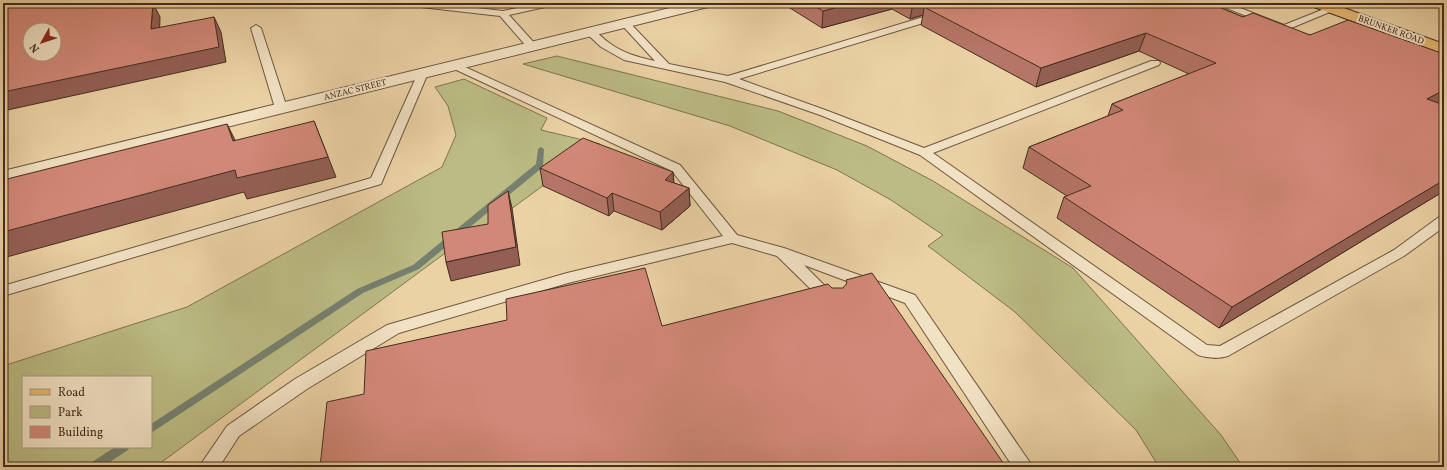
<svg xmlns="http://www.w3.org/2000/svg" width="1447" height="470" viewBox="0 0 1447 470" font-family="Vollkorn,serif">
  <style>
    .green { fill: #bbbb83; stroke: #807450; fill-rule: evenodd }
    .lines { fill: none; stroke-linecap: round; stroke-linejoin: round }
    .stream { fill: #76806f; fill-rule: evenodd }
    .service-casing { stroke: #6e5640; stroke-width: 2 }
    .minor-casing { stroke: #6e5640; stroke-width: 2 }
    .primary-casing { stroke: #442c1e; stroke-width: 2 }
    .service { fill: #f2e2c4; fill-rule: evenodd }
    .minor { fill: #f2e2c4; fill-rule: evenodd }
    .primary { fill: #e6b972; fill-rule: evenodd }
    .wall { fill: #b57567; stroke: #442c1e }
    .shaded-wall { fill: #935f54; stroke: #442c1e }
    .building { fill: #d28878; stroke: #442c1e; fill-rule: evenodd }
    .labels { text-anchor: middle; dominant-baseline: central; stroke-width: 4; stroke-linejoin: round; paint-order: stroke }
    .far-street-label { font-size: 9px; fill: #442c1e; stroke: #f2e2c4 }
  </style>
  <rect width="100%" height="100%" fill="#ebd2a5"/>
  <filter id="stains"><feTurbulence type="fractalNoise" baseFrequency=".005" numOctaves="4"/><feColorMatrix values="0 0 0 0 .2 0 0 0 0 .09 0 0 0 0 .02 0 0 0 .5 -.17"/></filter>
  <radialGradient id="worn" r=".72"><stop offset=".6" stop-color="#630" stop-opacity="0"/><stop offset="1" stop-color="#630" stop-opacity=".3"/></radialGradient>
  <!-- green -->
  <g class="green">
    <polygon points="557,56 778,111 867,146 933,181 1073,268 1221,435 1243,467 1159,467 1136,430 1015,312 928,246 943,235 891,200 837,170 730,126 523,64"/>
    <path d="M464 79 547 118 541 130 600 144 492 223 448 251 155 467H3V366L187 307 442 167 456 135 448 106 435 87ZM23 377H151V447H23Z"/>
  </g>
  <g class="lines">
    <!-- stream -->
    <g class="stream">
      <polygon points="541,147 544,149 543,167 419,269 363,293 151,433 151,424 357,289 413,265 536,164 538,149"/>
      <polygon points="115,447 129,447 128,450 102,467 88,467 89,464"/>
    </g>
    <defs>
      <g id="service">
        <polygon points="407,3 435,3 503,11 539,3 556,3 554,5 509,15 537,46 532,49 528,48 500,16 412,6"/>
        <polygon points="1214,3 1227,3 1284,25 1329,7 1332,6 1337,9 1284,31"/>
        <path d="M940 12 945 15 943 17 739 79 828 111 924 148 1151 61H1159L1160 63 1159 65 933 153 1207 345 1220 346 1394 250 1439 217 1444 216V227L1404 256 1228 356C1219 359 1207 358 1198 355L920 155 820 115 725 82 624 60 601 47 585 32 590 29C597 31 602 38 608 42 622 53 638 57 655 61L620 23 622 21H628L669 64 728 76Z"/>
        <polygon points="256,25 261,28 287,108 285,110 281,111 275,108 251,28"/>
        <polygon points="454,62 680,165 737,235 784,248 915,295 1033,467 1013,467 905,303 804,265 839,300 836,304 831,305 826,304 777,256 732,243 568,283 399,333 307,389 239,436 219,467 199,467 227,426 295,379 387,325 567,273 723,236 672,171 450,67 449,65"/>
        <polygon points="423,70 428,73 381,184 3,296 3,286 371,178 418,73"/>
      </g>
      <polygon id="minor" points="690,3 714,3 712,6 3,183 3,171"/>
      <polygon id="primary" points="1309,3 1330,3 1444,44 1444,54 1311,6"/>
    </defs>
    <!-- service casing -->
    <use href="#service" class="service-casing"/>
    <!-- minor casing -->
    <use href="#minor" class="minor-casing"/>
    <!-- primary casing -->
    <use href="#primary" class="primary-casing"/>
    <!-- service -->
    <use href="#service" class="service"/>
    <!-- minor -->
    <use href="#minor" class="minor"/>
    <!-- primary -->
    <use href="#primary" class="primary"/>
  </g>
  <!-- wall -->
  <g class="wall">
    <polygon points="782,3 1209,3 1243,17 1310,35 1444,54 1444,103 1441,104 1444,105 1444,191 1219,328 1057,218 1064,197 1067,196 1023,168 1029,147 1108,116 1112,104 1189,74 1139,51 1036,87 921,25 923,15 910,19 892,9 822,28"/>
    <polygon points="540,168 673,172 674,183 689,188 690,206 662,230 614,211 609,216 543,186"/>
  </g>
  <!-- shaded-wall -->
  <g class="shaded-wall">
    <polygon points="153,3 160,17 159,45 151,29"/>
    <polygon points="852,3 893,3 892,9 822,28 823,11"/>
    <polygon points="913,3 963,3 924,7 923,15 910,19"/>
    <polygon points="214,17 221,32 226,62 3,111 3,92"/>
    <polygon points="1146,33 1139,51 1036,87 1041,68"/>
    <polygon points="1444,90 1444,103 1414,118 1427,99"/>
    <polygon points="314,121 336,177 247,199 244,192 3,258 3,232"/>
    <polygon points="227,124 237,144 233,141"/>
    <polygon points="673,172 674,190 665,180"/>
    <polygon points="1444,180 1444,191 1219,328 1232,307"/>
    <polygon points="689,188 690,206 662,230 660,212"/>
    <polygon points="508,191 512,208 520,265 451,281 446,262 516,247"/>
    <polygon points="612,193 614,211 609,216 607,198"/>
  </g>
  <!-- building -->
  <g class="building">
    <path d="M3 3H153L151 29 214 17 219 47 3 92ZM30 30H54V54H30Z"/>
    <polygon points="810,3 852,3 823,11"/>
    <polygon points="939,3 1209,3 1243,17 1253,13 1310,35 1348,20 1444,54 1444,90 1427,99 1444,105 1444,180 1232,307 1064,197 1091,186 1029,147 1123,110 1112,104 1216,63 1146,33 1041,68 924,7"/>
    <polygon points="314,121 328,157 237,178 235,170 3,232 3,180 227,124 233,141"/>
    <polygon points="583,138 673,172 665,180 689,188 660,212 612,193 607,198 540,168"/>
    <polygon points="508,191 516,247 446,262 442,232 488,224 488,205"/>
    <polygon points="645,268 662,326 828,284 832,288 843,288 847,283 846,280 872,273 1006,467 320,467 327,402 364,394 366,351 507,320 506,299"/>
  </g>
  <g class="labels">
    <!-- far-street labels -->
    <g class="far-street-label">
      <text transform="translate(1391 30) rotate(20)">BRUNKER ROAD</text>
      <text transform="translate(355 90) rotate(-14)">ANZAC STREET</text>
    </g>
  </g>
  <!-- margin -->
  <rect width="1447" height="470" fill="none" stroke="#ebd2a5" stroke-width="16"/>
  <rect x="4" y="4" width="1439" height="462" fill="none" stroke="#442c1e" stroke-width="2"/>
  <rect x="8" y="8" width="1431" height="454" fill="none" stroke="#442c1e"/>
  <!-- legend -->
  <rect x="22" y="376" width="130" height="72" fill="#f2e2c4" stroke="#ac9982"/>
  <rect x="30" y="389" width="20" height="6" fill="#e6b972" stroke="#ac9982"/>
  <text x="58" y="396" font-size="12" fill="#442c1e">Road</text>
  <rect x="30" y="406" width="20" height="12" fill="#bbbb83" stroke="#ac9982"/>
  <text x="58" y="416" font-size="12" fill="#442c1e">Park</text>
  <rect x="30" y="426" width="20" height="12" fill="#d28878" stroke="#ac9982"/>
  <text x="58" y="436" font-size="12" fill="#442c1e">Building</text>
  <!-- north arrow -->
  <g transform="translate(42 42) rotate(231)"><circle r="19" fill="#f2e2c4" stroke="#ac9982"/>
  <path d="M0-3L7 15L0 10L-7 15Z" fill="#8f2418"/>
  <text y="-6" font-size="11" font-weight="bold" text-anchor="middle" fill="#442c1e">N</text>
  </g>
  <rect width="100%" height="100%" filter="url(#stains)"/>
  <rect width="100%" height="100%" fill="url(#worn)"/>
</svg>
